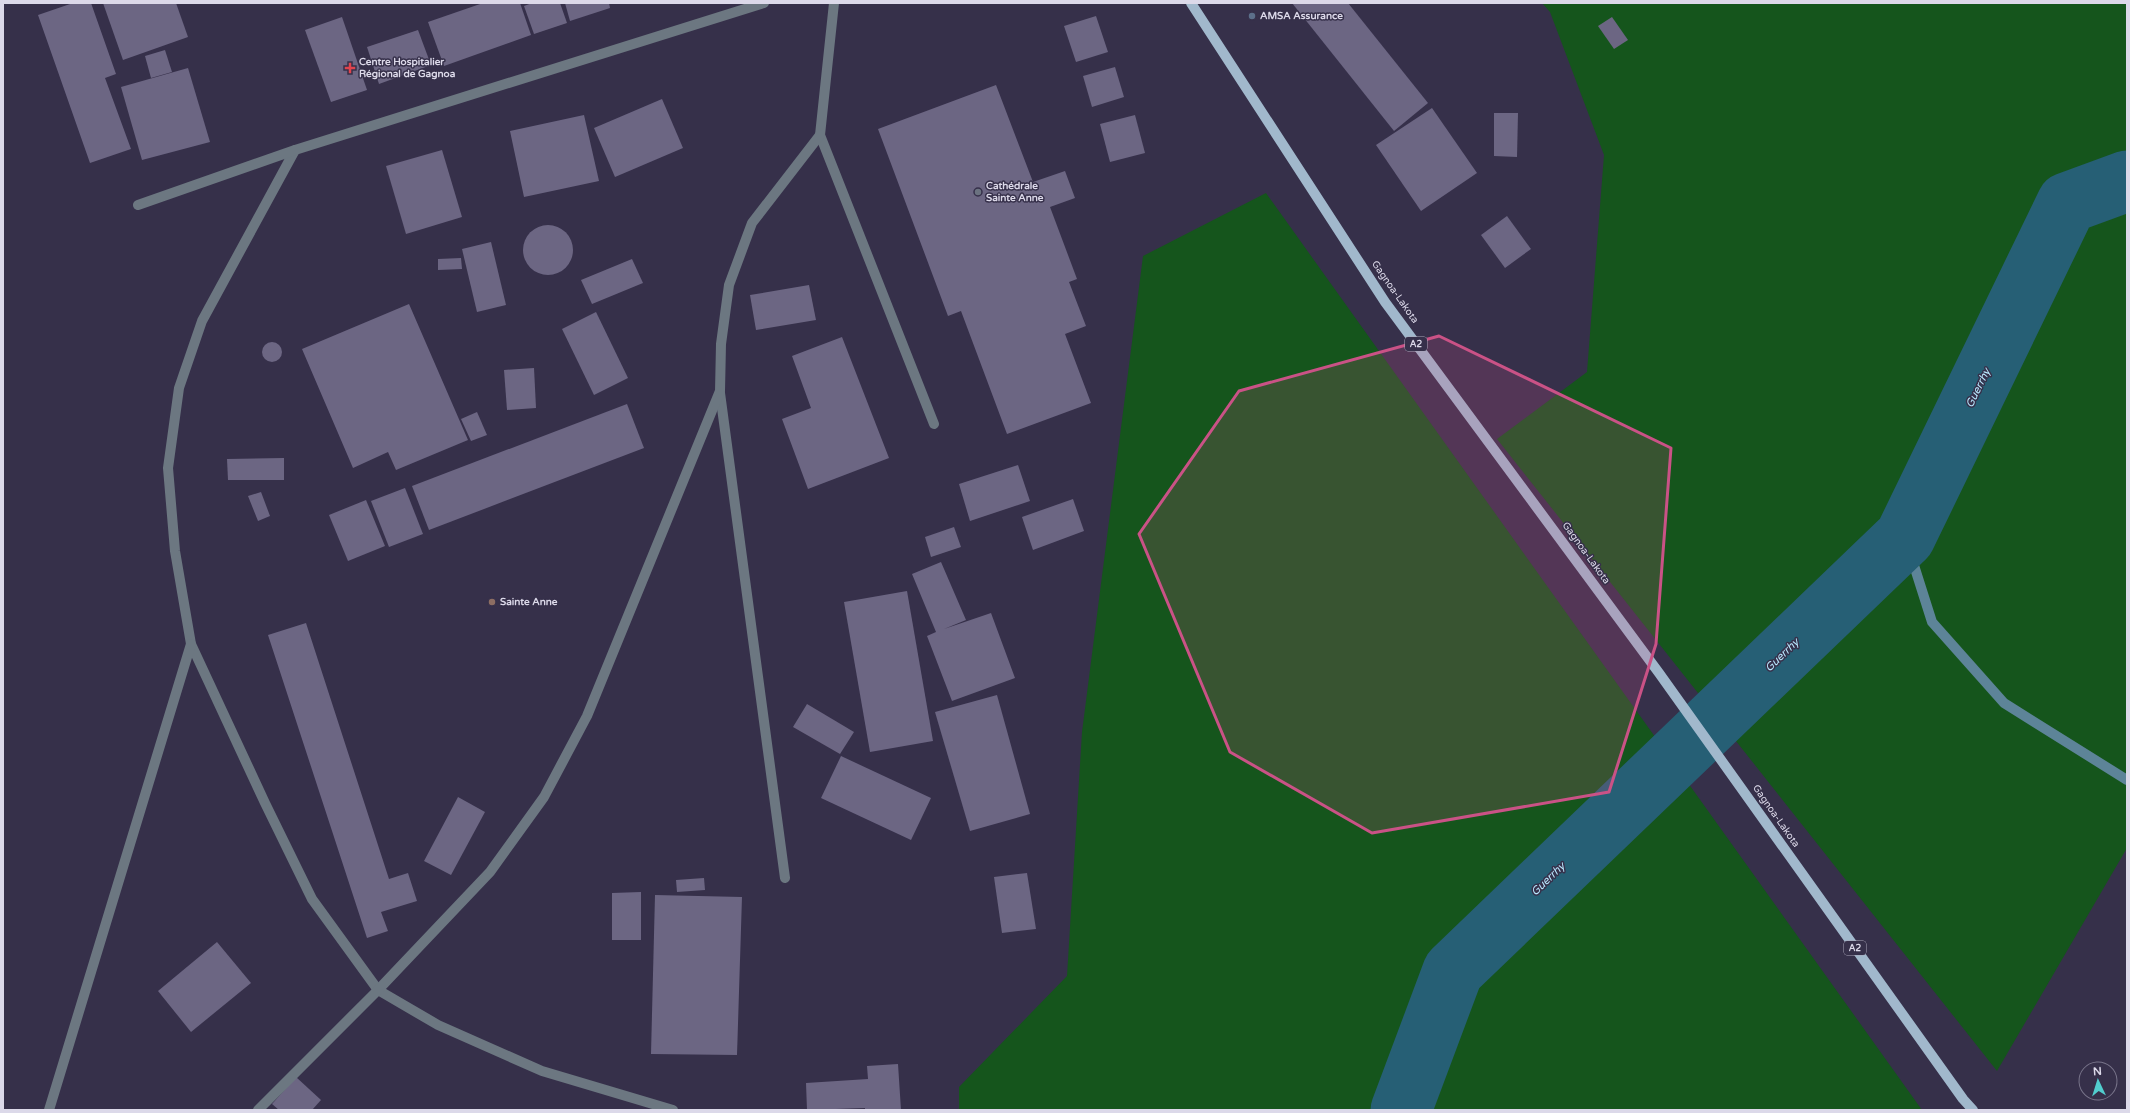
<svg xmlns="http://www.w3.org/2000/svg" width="2130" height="1113" viewBox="0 0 2130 1113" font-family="'Varela Round',sans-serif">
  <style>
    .green { fill: #15551c }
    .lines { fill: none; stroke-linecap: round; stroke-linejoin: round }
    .stream { stroke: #5d8498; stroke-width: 10 }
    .river { stroke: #265f75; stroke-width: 61 }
    .building { fill: #6c6683 }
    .minor { stroke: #6c7781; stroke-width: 10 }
    .major { stroke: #a1b8cc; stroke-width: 10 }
    .marked { fill: #ca5286; fill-opacity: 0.2; stroke: #ca5286; stroke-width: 3; stroke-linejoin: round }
    .service-dot { fill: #5c6f8a; stroke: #36304a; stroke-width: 1.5 }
    .health-dot { fill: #e0444e; stroke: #36304a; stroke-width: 1.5 }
    .worship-dot { fill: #6b7280; stroke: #36304a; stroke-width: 1.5 }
    .education-dot { fill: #8d6e63; stroke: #36304a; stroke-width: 1.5 }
    .labels { text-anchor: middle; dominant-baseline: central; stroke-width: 3; stroke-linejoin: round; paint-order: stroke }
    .shield { fill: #36304a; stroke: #aaa6b9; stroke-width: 1 }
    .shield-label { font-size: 9px; font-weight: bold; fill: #dcd9e9 }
    .poi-label { font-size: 10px; font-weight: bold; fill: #dcd9e9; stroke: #36304a; text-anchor: start }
    .street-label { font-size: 10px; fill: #dcd9e9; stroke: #36304a }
    .water-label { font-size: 11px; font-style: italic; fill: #b8e8fe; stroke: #36304a }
  </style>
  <rect width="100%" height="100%" fill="#36304a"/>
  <!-- green -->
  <g class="green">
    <polygon points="1542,3 2127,3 2127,848 1997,1071 1497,439 1587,372 1604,155 1550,12"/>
    <polygon points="1266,193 1922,1110 959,1110 959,1087 1067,976 1082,732 1143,256"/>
  </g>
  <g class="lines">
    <!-- stream -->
    <polyline class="stream" points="1905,537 1932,622 2004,703 2127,780"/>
    <!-- river -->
    <polyline class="river" points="1401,1110 1453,971 1905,537 2067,203 2127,181"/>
  </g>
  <!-- building -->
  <g class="building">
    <polygon points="73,3 91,3 116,74 105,78 131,149 90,163 38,15"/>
    <polygon points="103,3 176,3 188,37 123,60"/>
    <polygon points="483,3 520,3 531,35 444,66 428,22"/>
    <polygon points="532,3 560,3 567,23 534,34 524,6"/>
    <polygon points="565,3 609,3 610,8 570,21"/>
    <polygon points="1292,3 1348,3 1428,103 1394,131"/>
    <polygon points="1096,16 1108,52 1076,62 1064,26"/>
    <polygon points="342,17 367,90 331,102 305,30"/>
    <polygon points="1612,17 1628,40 1614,49 1598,26"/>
    <polygon points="418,30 431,65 379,84 367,47"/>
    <polygon points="165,50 172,72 151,78 145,56"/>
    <polygon points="1115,67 1124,97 1092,107 1083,76"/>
    <polygon points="188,68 210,142 142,160 121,87"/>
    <polygon points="996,85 1033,182 1065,171 1075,198 1050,207 1077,279 1069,282 1086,326 1065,334 1091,403 1007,434 961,311 948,316 878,129"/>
    <polygon points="662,99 683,148 615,177 594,128"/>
    <polygon points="1432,108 1477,173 1421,211 1376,145"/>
    <polygon points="1494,113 1518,113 1517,157 1494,156"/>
    <polygon points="584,115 599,181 524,197 510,131"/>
    <polygon points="1135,115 1145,153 1110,162 1100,124"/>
    <polygon points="442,150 462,217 406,234 386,166"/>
    <polygon points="1507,216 1531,249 1505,268 1481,235"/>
    <circle cx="548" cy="250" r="25"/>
    <polygon points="491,242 506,305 477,312 462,249"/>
    <polygon points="461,258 462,269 438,270 438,259"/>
    <polygon points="632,259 643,283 592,304 581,280"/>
    <polygon points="809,285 816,320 756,330 750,295"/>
    <polygon points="409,304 468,440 396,470 388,452 353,468 302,349"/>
    <polygon points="596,312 628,378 594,395 562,329"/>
    <polygon points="842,337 889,458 808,489 782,419 811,408 792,356"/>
    <circle cx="272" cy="352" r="10"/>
    <polygon points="534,368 536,408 507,410 504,370"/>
    <polygon points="627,404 644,448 429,530 412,486"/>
    <polygon points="477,412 487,435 471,441 461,419"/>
    <polygon points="284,458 284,480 228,480 227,459"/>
    <polygon points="1018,465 1030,501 970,521 959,484"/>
    <polygon points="405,488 423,534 389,547 371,501"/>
    <polygon points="261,492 270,516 258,521 248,496"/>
    <polygon points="1073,499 1084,531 1033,550 1022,517"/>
    <polygon points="366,500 385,546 348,561 329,515"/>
    <polygon points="954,527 961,547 931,557 925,537"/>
    <polygon points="941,562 966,620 944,629 991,613 1015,678 952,701 927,636 936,632 912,574"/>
    <polygon points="907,591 933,741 870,752 844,602"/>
    <polygon points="306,623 389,879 408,873 417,901 381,912 388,931 367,938 268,635"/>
    <polygon points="997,695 1030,814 970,831 935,712"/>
    <polygon points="807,704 854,732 840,754 793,727"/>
    <polygon points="841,756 931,798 911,840 821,798"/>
    <polygon points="458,797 485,812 451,875 424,861"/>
    <polygon points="1027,873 1036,929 1002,933 994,877"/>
    <polygon points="704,878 705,890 677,892 676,880"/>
    <polygon points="641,892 641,940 612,940 612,893"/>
    <polygon points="655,895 742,897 737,1055 651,1054"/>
    <polygon points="217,942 251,983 191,1032 158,991"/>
    <polygon points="898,1064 901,1110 865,1110 865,1108 807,1110 806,1083 868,1079 867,1066"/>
    <polygon points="296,1077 321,1100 312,1110 279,1110 272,1104"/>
  </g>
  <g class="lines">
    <!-- minor -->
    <g class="minor">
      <polyline points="834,3 820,135 934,424"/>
      <polyline points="295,150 202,321 179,388 168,468 175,551 191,644 265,803 312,899 378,990 438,1025 542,1071 673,1110"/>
      <polyline points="138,205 295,150 764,3"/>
      <polyline points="720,393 785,878"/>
      <polyline points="49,1110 191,644"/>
      <polyline points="258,1110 378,990 490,872 544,797 587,716 720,391 721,344 729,285 752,223 820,135"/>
    </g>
    <!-- major -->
    <polyline class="major" points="1191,3 1385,302 1659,673 1963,1099 1973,1110"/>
  </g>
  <!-- marked area -->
  <path class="marked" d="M1439 336 1671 448 1656 644 1609 792 1372 833 1230 752 1139 534 1239 391Z"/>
  <!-- markers -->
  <circle class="service-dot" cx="1252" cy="16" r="4"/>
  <path class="health-dot" d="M348 62h4v4h4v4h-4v4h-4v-4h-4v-4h4z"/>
  <circle class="worship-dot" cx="978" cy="192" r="4"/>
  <circle class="education-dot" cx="492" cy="602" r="4"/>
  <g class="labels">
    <!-- shield labels -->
    <g class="shield">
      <rect x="1405" y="337" width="22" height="14" rx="3"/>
      <rect x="1844" y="941" width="22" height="14" rx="3"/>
    </g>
    <g class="shield-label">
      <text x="1416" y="344">A2</text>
      <text x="1855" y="948">A2</text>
    </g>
    <!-- poi labels -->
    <g class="poi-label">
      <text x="1260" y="16">AMSA Assurance</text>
      <text x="359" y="62">Centre Hospitalier<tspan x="359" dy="12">Régional de Gagnoa</tspan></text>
      <text x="986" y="186">Cathédrale<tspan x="986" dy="12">Sainte Anne</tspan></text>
      <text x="500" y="602">Sainte Anne</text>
    </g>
    <!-- street labels -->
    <g class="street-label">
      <text transform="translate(1395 292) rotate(55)">Gagnoa-Lakota</text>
      <text transform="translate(1586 553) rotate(54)">Gagnoa-Lakota</text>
      <text transform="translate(1776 816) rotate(55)">Gagnoa-Lakota</text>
    </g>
    <!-- water labels -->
    <g class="water-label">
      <text transform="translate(1978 388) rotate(-64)">Guerrhy</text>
      <text transform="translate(1782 655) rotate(-44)">Guerrhy</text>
      <text transform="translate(1548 879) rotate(-44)">Guerrhy</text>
    </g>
  </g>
  <!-- border -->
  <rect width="2130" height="1113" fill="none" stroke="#dcd9e9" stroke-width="8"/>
  <!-- north arrow -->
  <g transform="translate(2098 1081) rotate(356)"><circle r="19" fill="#36304a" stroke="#78748a"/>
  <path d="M0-3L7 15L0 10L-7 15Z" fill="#52cdce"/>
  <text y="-6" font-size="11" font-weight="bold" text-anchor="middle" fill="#dcd9e9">N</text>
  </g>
</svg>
